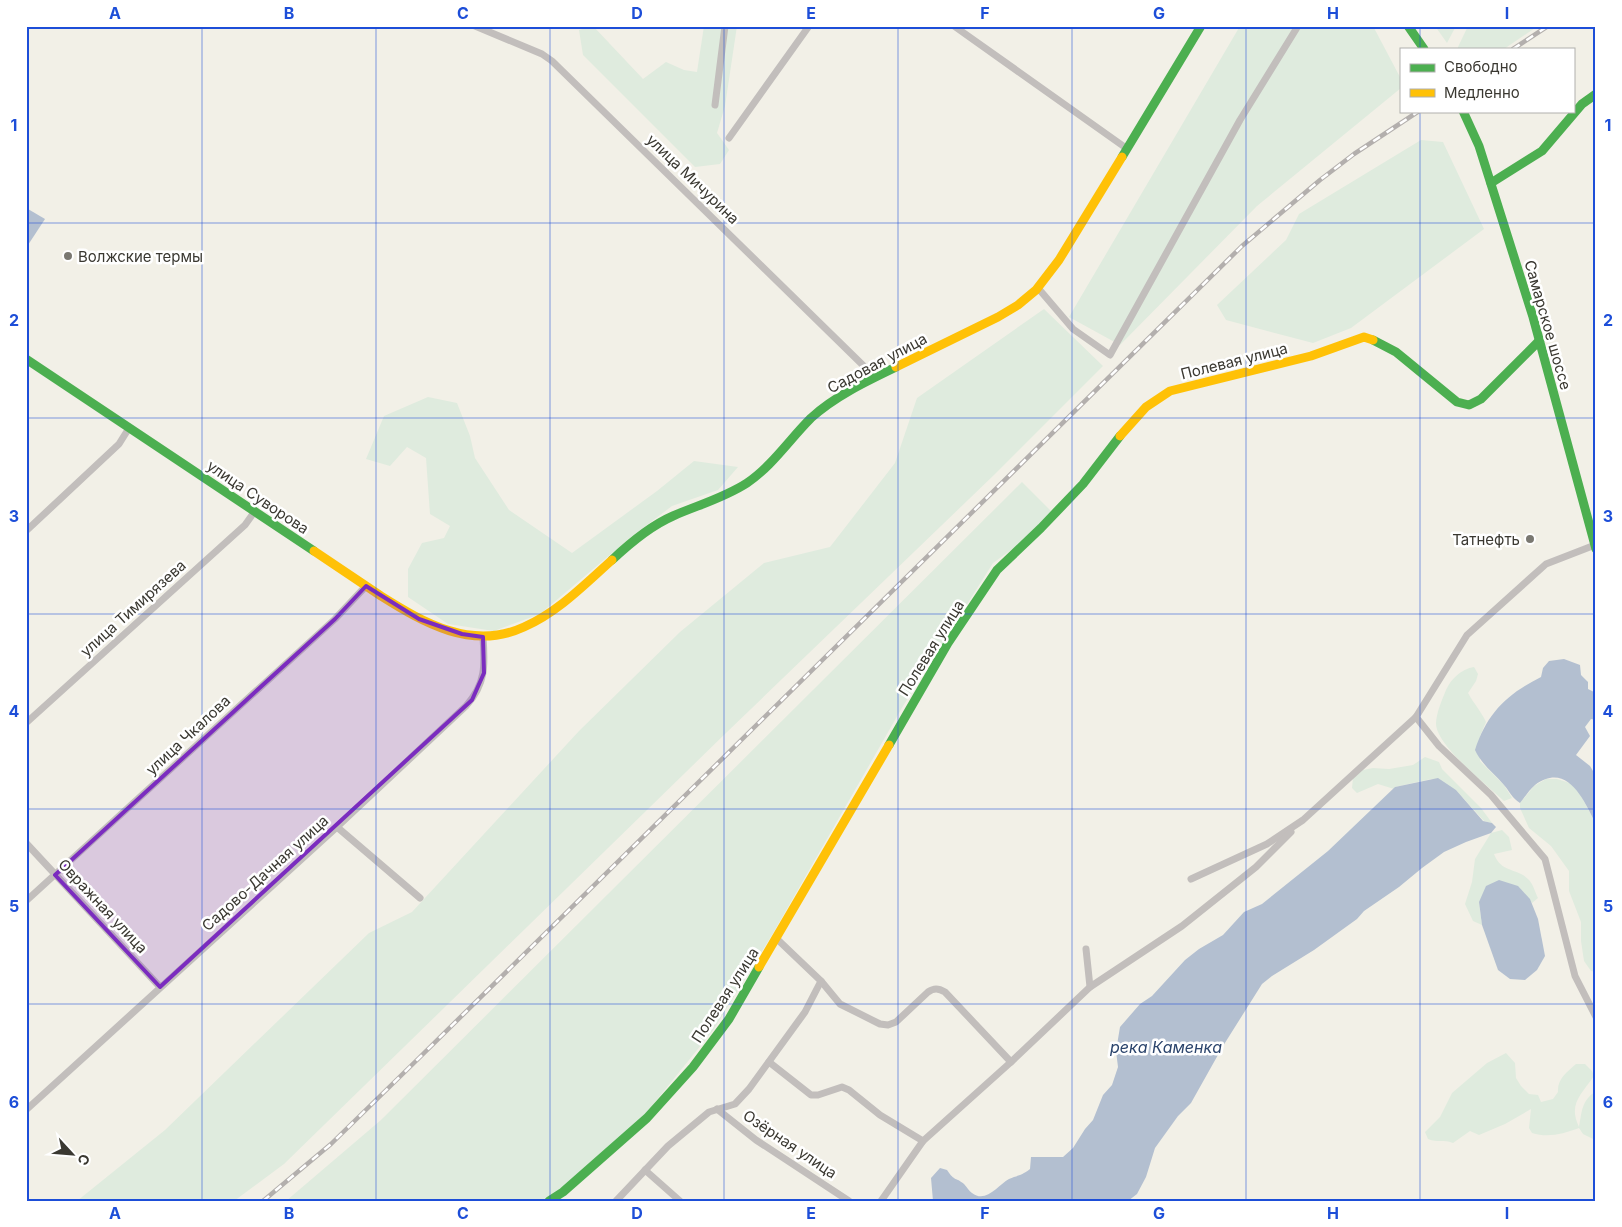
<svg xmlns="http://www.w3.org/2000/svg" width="1622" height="1227" viewBox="0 0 1622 1227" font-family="Inter,sans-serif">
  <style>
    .green { fill: #dfebde }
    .water { fill: #b3bfd0 }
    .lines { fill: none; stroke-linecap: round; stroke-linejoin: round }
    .street { stroke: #c2bebc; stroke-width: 7 }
    .fast { stroke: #4caf50; stroke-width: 9 }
    .slow { stroke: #ffc107; stroke-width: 9 }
    .rail-casing { stroke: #b3afad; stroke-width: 4.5 }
    .rail { stroke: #fff; stroke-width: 2.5; stroke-dasharray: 8; stroke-linecap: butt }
    .marked { fill: #7b2cbf; fill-opacity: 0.2; stroke: #7b2cbf; stroke-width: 4; stroke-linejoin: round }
    .grid { fill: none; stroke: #1d4ed8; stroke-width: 1; stroke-opacity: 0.55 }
    .poi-dot { fill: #7a7871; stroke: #fff; stroke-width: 2 }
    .labels { text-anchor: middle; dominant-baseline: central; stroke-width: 5; stroke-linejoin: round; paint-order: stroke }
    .street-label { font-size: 15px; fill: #3a3831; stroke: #fff }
    .poi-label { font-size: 15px; fill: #3a3831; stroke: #fff; text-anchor: start }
    .water-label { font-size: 16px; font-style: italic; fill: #2b446c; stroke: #fff }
    .neatline { fill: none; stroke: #1d4ed8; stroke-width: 2 }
    .grid-label { font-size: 16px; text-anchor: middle; font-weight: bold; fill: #1d4ed8 }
  </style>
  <rect width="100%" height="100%" fill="#f2f0e7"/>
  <!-- green -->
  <g class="green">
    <polygon points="593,26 643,79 666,62 684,70 697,72 704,26 737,26 725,106 717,133 729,150 720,164 695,167 583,55 579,30"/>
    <polygon points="1240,26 1373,26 1401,79 1401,88 1257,206 1120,345 1069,317"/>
    <polygon points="1435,26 1456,26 1447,43"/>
    <polygon points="1468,26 1538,26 1504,49 1458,49 1458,47"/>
    <polygon points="1421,140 1443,142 1484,229 1351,328 1313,343 1226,320 1217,305 1286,240 1299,214"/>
    <polygon points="1044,309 1103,366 995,474 727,732 284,1164 234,1201 77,1201 165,1130 369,933 412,912 579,731 680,632 764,563 830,547 895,463 917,398"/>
    <polygon points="428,397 457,403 470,436 475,458 509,510 572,553 657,491 694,461 738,467 718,490 672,506 631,537 540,614 494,631 448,624 408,597 408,569 422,543 444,538 450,526 430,514 426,458 407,447 390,466 366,459 384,416"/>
    <polygon points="1022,482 1052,512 1022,542 993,563 903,706 772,935 714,1029 634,1128 559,1190 542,1201 286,1201 381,1120"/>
    <path d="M1474 667 1478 674 1476 681 1468 693C1474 704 1481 711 1486 722L1480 736V761L1504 785 1512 798 1504 801C1487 785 1437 746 1436 724 1436 713 1442 700 1446 690 1451 679 1461 669 1474 667Z"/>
    <polygon points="1425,757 1439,762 1442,769 1481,808 1492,823 1484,821 1456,790 1431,779 1395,787 1394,789 1378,784 1357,793 1352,788 1353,778 1363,770 1373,768 1389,769 1413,765"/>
    <polygon points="1546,779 1557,779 1570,783 1579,792 1596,824 1596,972 1591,971 1584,961 1581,941 1581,922 1569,891 1569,871 1551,846 1529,828 1520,808 1520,803 1534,786"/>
    <path d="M1502 830 1509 837 1512 850 1494 854C1502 874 1517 867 1529 880 1533 884 1535 892 1538 898L1532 903 1529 899 1479 902 1482 925 1473 921 1465 904 1472 882 1475 859 1491 833Z"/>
    <path d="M1506 1053 1515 1063 1516 1078 1521 1086 1529 1094 1538 1095 1541 1102 1553 1099 1558 1092C1557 1079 1567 1072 1576 1064H1585L1592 1071 1594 1076C1581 1095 1568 1104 1579 1127 1582 1112 1581 1101 1596 1091V1138L1593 1139 1583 1134 1579 1128C1563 1134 1548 1138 1532 1133L1529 1128 1531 1109 1505 1124 1479 1135 1470 1131 1453 1143C1443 1139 1438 1143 1428 1139L1425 1132 1440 1117 1452 1093 1487 1063Z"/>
  </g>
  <!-- water -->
  <g class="water">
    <polygon points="28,209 45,219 28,245 26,243 26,212"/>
    <path d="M1564 659 1580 665 1581 675 1588 682V689L1596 693V720L1591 719 1585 727 1590 736 1576 755 1590 766 1596 776V824C1584 801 1568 761 1535 785 1529 790 1525 797 1520 803 1512 798 1510 792 1504 785 1494 773 1482 765 1475 750 1487 713 1507 694 1541 677L1543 668 1549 661Z"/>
    <path d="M1438 778 1456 790 1483 821 1492 823 1496 827 1491 833 1466 842 1444 852 1422 868 1399 887 1364 911 1357 919 1314 950 1272 976 1262 984 1223 1046 1191 1103 1178 1116 1155 1148 1146 1177 1137 1194 1128 1201H933L931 1178 940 1168 947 1170C955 1182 956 1177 964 1184 967 1187 969 1191 972 1193 986 1204 998 1185 1009 1179 1018 1175 1021 1176 1030 1169L1031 1157H1063L1073 1148 1085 1129 1093 1120 1103 1095 1112 1085 1118 1067 1116 1051 1120 1027 1140 1004 1152 996 1185 960 1199 949 1223 935 1244 912 1262 904 1328 851 1395 787Z"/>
    <polygon points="1499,880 1518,886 1530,899 1538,919 1545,956 1537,970 1525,980 1510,979 1498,970 1482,925 1479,902 1486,886"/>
  </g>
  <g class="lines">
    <!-- street -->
    <g class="street">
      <polyline points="475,26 542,54 552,61 875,377"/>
      <polyline points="954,26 1126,148"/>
      <polyline points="715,105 725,26"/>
      <polyline points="729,138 809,26"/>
      <polyline points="1038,288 1073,329 1110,355 1240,120 1298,26"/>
      <polyline points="26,531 119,444 129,428"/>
      <polyline points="1416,717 1439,746 1491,795 1545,859 1575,976 1596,1017"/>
      <polyline points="26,723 245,525 255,511"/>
      <polyline points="337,827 420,898"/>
      <polyline points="26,843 160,987"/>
      <polyline points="1191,879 1267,844 1303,820 1416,717 1467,635 1546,564 1595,545"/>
      <polyline points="26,901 335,619 366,586"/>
      <path d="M777 939 821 981 840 1004 880 1024 888 1025 896 1022 928 992C934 988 938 988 945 992L1011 1062"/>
      <polyline points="1090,987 1182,926 1256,867 1291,832"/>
      <polyline points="769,1062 811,1095 818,1095 842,1087 849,1090 880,1115 923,1141"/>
      <polyline points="717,1109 756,1140 849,1201"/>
      <path d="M26 1110 337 827 466 706C486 684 485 665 483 637"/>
      <polyline points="645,1170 680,1201"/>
      <polyline points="616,1201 668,1146 709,1112 735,1104 749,1089 805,1012 821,981"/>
      <polyline points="881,1201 923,1141 1011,1062 1090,987 1086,949"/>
    </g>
    <!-- fast -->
    <g class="fast">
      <polyline points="1408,26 1424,49"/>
      <polyline points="1463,111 1479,146 1533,317 1596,549"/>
      <polyline points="1122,157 1201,26"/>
      <polyline points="1491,183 1542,151 1582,104 1596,94"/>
      <polyline points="1373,340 1396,352 1457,402 1469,405 1481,399 1540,340"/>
      <polyline points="26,359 314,551"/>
      <path d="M612 560C630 543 650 526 673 516 698 505 724 498 747 483 772 466 789 440 811 418 835 396 867 381 896 367"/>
      <polyline points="889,745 948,643 997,570 1041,528 1083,484 1120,436"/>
      <polyline points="549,1201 563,1192 647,1118 693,1067 729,1019 759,967"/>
    </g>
    <!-- slow -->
    <g class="slow">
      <polyline points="896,367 998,317 1018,305 1036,290 1059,260 1122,157"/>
      <polyline points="1120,436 1146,407 1170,391 1311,356 1364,337 1373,340"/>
      <path d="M314 551C336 566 359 581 381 596 424 623 472 651 524 627 558 612 584 585 612 560"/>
      <polyline points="759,967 889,745"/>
    </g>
    <defs>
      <g id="rail">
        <polyline points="1513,49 1548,26"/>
        <polyline points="263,1201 331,1144 419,1058 1242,246 1320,180 1354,154 1419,111"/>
      </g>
    </defs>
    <!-- rail casing -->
    <use href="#rail" class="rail-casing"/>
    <!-- rail -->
    <use href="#rail" class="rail"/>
  </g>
  <!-- marked area -->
  <path class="marked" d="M366 586 419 619 462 634 483 637 484 673 472 700 160 987 55 875 335 619Z"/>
  <!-- grid -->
  <path class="grid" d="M202 26V1201M376 26V1201M550 26V1201M724 26V1201M898 26V1201M1072 26V1201M1246 26V1201M1420 26V49M1420 111V1201M26 223H1596M26 418H1596M26 614H1596M26 809H1596M26 1004H1596"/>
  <!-- markers -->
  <g class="poi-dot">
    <circle cx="68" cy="256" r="5"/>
    <circle cx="1530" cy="539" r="5"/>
  </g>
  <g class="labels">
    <!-- street labels -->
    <g class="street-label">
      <text transform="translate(693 179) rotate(44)">улица Мичурина</text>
      <text transform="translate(1548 325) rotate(74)">Самарское шоссе</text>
      <text transform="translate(1234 361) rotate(-14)">Полевая улица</text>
      <text transform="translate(877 363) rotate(-28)">Садовая улица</text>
      <text transform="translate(258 497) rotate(34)">улица Суворова</text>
      <text transform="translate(133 608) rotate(-42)">улица Тимирязева</text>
      <text transform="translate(931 648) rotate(-58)">Полевая улица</text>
      <text transform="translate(188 735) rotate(-43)">улица Чкалова</text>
      <text transform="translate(265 873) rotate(-42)">Садово-Дачная улица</text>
      <text transform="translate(103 906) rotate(47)">Овражная улица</text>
      <text transform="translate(725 995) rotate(-57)">Полевая улица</text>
      <text transform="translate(790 1144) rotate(34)">Озёрная улица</text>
    </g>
    <!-- poi labels -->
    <g class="poi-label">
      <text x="78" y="256">Волжские термы</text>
      <text x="1520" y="539" text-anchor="end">Татнефть</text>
    </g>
    <!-- water labels -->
    <g class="water-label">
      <text x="1166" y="1047">река Каменка</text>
    </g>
  </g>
  <!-- border -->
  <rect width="1622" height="1227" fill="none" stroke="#ffffff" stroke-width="55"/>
  <!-- legend -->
  <rect x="1400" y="48" width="175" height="65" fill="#ffffff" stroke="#b0afad"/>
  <rect x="1410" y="64" width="25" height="8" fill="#4caf50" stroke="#b0afad"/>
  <text x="1444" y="72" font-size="15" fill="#3a3831">Свободно</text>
  <rect x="1410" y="89" width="25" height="8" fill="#ffc107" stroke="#b0afad"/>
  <text x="1444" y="98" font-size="15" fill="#3a3831">Медленно</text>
  <!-- north arrow -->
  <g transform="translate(72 1154) rotate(116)" stroke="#ffffff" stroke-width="4" paint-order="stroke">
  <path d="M0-4L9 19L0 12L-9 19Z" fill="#3a3831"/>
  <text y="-8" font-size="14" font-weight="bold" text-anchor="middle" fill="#3a3831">С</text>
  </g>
  <rect x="28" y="28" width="1566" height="1172" class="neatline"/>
  <g class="grid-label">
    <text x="115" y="19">A</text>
    <text x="289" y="19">B</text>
    <text x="463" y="19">C</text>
    <text x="637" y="19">D</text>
    <text x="811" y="19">E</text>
    <text x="985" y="19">F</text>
    <text x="1159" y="19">G</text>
    <text x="1333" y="19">H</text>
    <text x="1507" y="19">I</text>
    <text x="14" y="131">1</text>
    <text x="1608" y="131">1</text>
    <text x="14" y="326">2</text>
    <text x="1608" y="326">2</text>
    <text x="14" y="522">3</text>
    <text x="1608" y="522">3</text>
    <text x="14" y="717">4</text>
    <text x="1608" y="717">4</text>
    <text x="14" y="912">5</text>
    <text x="1608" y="912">5</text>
    <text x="14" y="1108">6</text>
    <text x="1608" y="1108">6</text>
    <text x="115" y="1219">A</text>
    <text x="289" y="1219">B</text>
    <text x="463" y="1219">C</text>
    <text x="637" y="1219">D</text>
    <text x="811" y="1219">E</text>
    <text x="985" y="1219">F</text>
    <text x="1159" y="1219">G</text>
    <text x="1333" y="1219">H</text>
    <text x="1507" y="1219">I</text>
  </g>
</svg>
